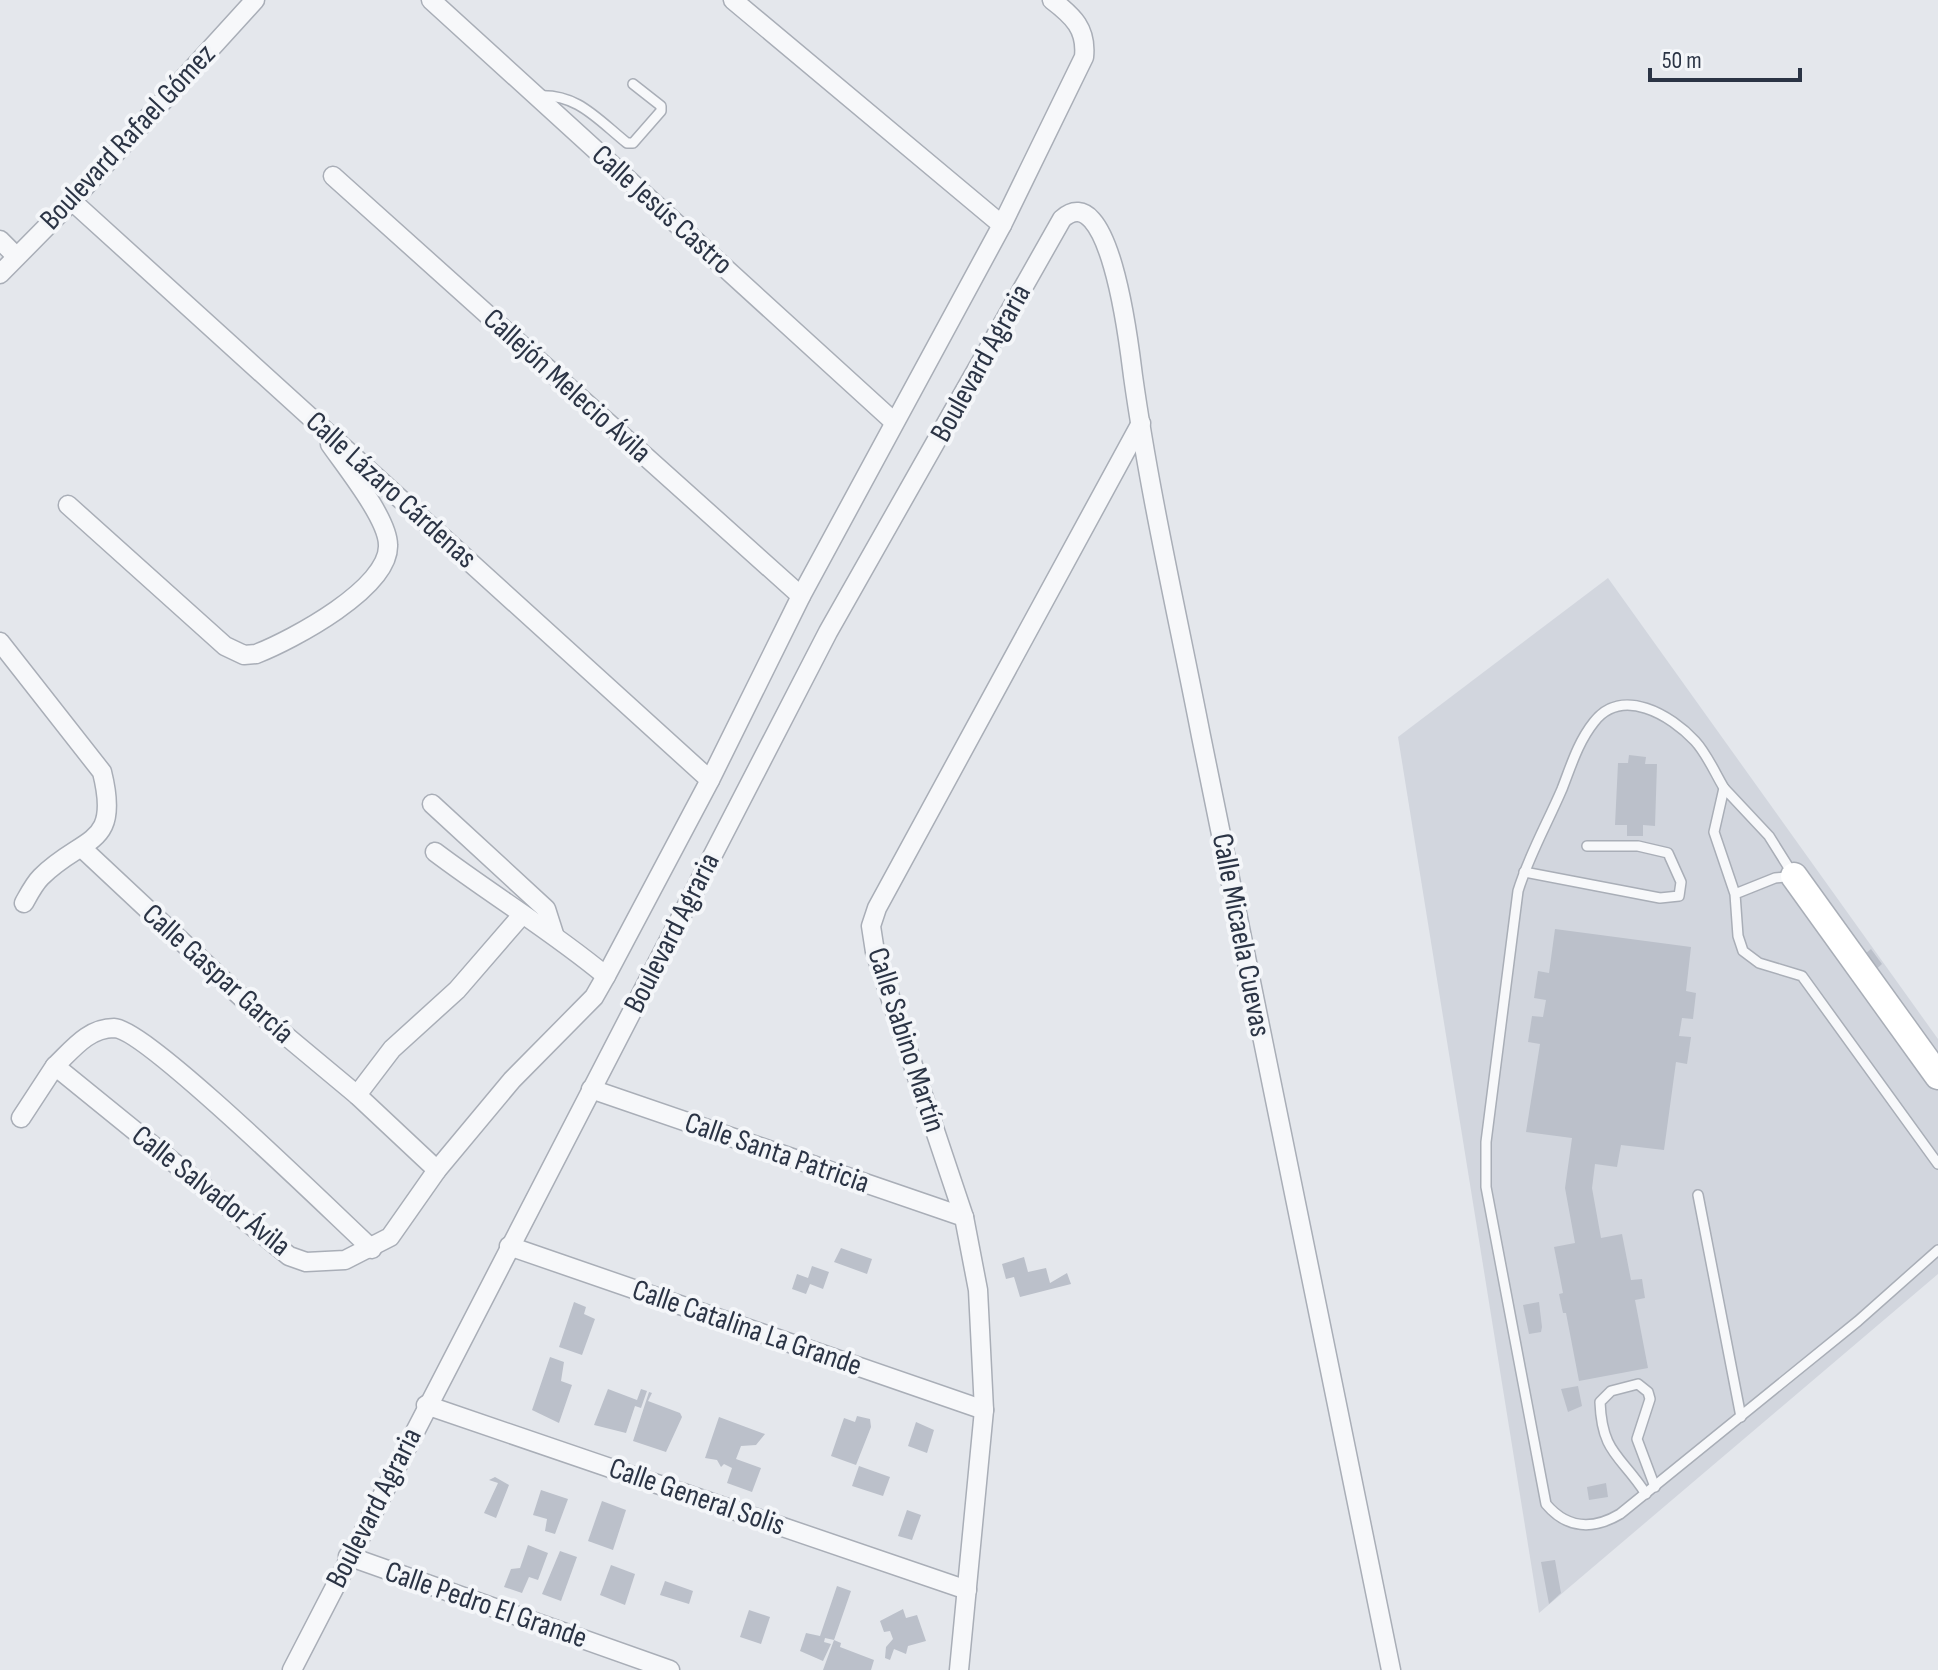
<svg xmlns="http://www.w3.org/2000/svg" width="1938" height="1670" viewBox="0 0 1938 1670" font-family="'Sofia Sans Condensed',sans-serif">
  <style>
    .built { fill: #d2d6de }
    .building { fill: #bbc0ca }
    .lines { fill: none; stroke-linecap: round; stroke-linejoin: round }
    .lane-casing { stroke: #a9aeb7; stroke-width: 12 }
    .street-casing { stroke: #a9aeb7; stroke-width: 21 }
    .secondary-casing { stroke: #a9aeb7; stroke-width: 29 }
    .lane { stroke: #f7f8fa; stroke-width: 9 }
    .street { stroke: #f7f8fa; stroke-width: 18 }
    .secondary { stroke: #fff; stroke-width: 26 }
    .labels { text-anchor: middle; dominant-baseline: central; stroke-width: 8; stroke-linejoin: round; paint-order: stroke }
    .street-label { font-size: 30px; fill: #2b3445; stroke: #f4f6f9 }
  </style>
  <rect width="100%" height="100%" fill="#e4e7ec"/>
  <!-- built -->
  <polygon class="built" points="1608,578 1938,1039 1938,1274 1539,1613 1398,737"/>
  <!-- building -->
  <g class="building">
    <polygon points="1629,755 1646,757 1645,764 1657,764 1655,826 1643,825 1643,836 1627,836 1627,825 1615,825 1618,763 1628,763"/>
    <polygon points="1555,929 1691,947 1686,991 1696,993 1693,1019 1682,1018 1679,1036 1691,1037 1687,1064 1676,1062 1664,1150 1621,1145 1617,1167 1595,1164 1592,1188 1601,1238 1622,1234 1631,1280 1642,1279 1645,1298 1635,1300 1648,1368 1579,1381 1566,1313 1563,1313 1559,1294 1563,1293 1554,1247 1575,1243 1565,1188 1572,1138 1526,1132 1540,1044 1528,1042 1532,1016 1543,1017 1546,1000 1534,998 1538,971 1549,973"/>
    <polygon points="1871,949 1882,964 1873,972 1861,957"/>
    <polygon points="841,1248 872,1259 867,1274 834,1262"/>
    <polygon points="1024,1257 1028,1272 1046,1268 1050,1283 1067,1273 1071,1284 1020,1297 1014,1277 1006,1279 1002,1264"/>
    <polygon points="812,1266 829,1272 823,1289 810,1284 806,1294 792,1289 797,1274 808,1278"/>
    <polygon points="574,1302 586,1307 584,1314 595,1319 582,1355 559,1347"/>
    <polygon points="1539,1302 1542,1327 1541,1332 1529,1334 1523,1305"/>
    <polygon points="550,1357 564,1362 561,1381 572,1385 559,1423 532,1410"/>
    <polygon points="1578,1386 1582,1406 1568,1412 1561,1389"/>
    <polygon points="608,1389 637,1400 641,1389 647,1391 641,1408 635,1406 626,1433 594,1425"/>
    <polygon points="649,1392 652,1393 648,1401 680,1413 682,1417 666,1452 633,1441"/>
    <polygon points="857,1416 870,1419 871,1427 856,1465 831,1456 844,1418 855,1422"/>
    <polygon points="719,1417 765,1434 756,1445 741,1446 736,1459 761,1468 752,1492 727,1483 732,1468 724,1464 721,1467 717,1460 705,1458"/>
    <polygon points="916,1422 934,1430 927,1453 908,1446"/>
    <polygon points="859,1466 890,1477 883,1496 852,1486"/>
    <polygon points="495,1477 509,1485 496,1518 484,1513 498,1483 489,1480"/>
    <polygon points="1606,1483 1608,1497 1589,1500 1587,1487"/>
    <polygon points="541,1490 568,1499 555,1534 545,1531 547,1519 533,1515"/>
    <polygon points="602,1501 626,1510 613,1550 588,1541"/>
    <polygon points="907,1510 921,1515 912,1540 898,1536"/>
    <polygon points="528,1545 548,1553 538,1580 529,1577 522,1593 504,1587 511,1569 520,1568"/>
    <polygon points="560,1551 577,1557 561,1601 542,1594"/>
    <polygon points="1555,1560 1561,1593 1549,1604 1541,1562"/>
    <polygon points="611,1565 635,1574 625,1605 600,1595"/>
    <polygon points="665,1581 693,1591 689,1604 660,1595"/>
    <polygon points="837,1586 851,1591 834,1640 825,1638 824,1642 831,1644 823,1661 800,1651 806,1633 820,1636"/>
    <polygon points="903,1609 906,1618 917,1615 926,1641 908,1646 906,1654 894,1649 890,1660 885,1658 886,1647 893,1639 890,1631 884,1632 880,1621"/>
    <polygon points="749,1610 770,1617 761,1644 740,1637"/>
    <polygon points="834,1640 841,1643 840,1647 874,1660 871,1670 823,1670"/>
  </g>
  <g class="lines">
    <defs>
      <g id="lane">
        <path d="M537 96C577 93 597 119 627 143H633L661 111V106L633 84"/>
        <path d="M1724 788C1715 773 1707 754 1695 741 1671 715 1622 686 1594 722 1578 742 1571 766 1562 789 1547 824 1529 855 1518 891L1486 1142V1187L1546 1504C1567 1529 1593 1530 1620 1514L1858 1321 1938 1250"/>
        <polyline points="1524,872 1660,898 1679,896 1681,882 1668,853 1638,846 1587,846"/>
        <polyline points="1735,894 1714,832 1724,788 1769,836 1794,876 1775,878 1735,894 1738,936 1743,951 1759,963 1802,976 1938,1164"/>
        <polyline points="1698,1195 1741,1417"/>
        <path d="M1646 1494C1621 1455 1602 1454 1600 1402L1611 1391 1638 1384 1648 1392 1650 1399 1637 1439 1655 1487"/>
      </g>
      <g id="street">
        <polyline points="431,0 893,421"/>
        <polyline points="733,0 1002,225"/>
        <polyline points="333,176 801,596"/>
        <polyline points="72,201 710,780"/>
        <polyline points="0,240 16,256"/>
        <polyline points="0,274 72,201 255,0"/>
        <path d="M68 505 225 646 244 655 256 654C292 640 390 588 388 545 388 519 346 467 330 444"/>
        <path d="M0 642 102 772C121 848 83 835 41 877 34 884 29 894 24 903"/>
        <polyline points="432,804 546,909 554,934"/>
        <polyline points="83,849 255,1010 357,1095 437,1170"/>
        <path d="M435 852C492 895 552 931 606 976"/>
        <path d="M55 1066C72 1050 88 1028 114 1028 147 1029 336 1216 372 1249"/>
        <polyline points="591,1089 964,1217"/>
        <polyline points="357,1095 392,1049 457,990 521,916"/>
        <path d="M21 1118 55 1066 289 1256 306 1262 345 1260 390 1237 437 1170 512 1080 594 997 606 976 710 780 801 596 1002 225 1084 57C1087 29 1073 16 1052 0"/>
        <polyline points="509,1246 984,1410"/>
        <polyline points="426,1405 967,1590"/>
        <polyline points="348,1556 670,1670"/>
        <path d="M292 1670 828 632 1062 219C1111 175 1130 353 1133 376 1150 497 1178 617 1201 736 1262 1048 1330 1358 1391 1670"/>
        <polyline points="959,1670 984,1410 978,1290 964,1217 875,952 871,926 877,908 1141,423"/>
      </g>
      <polyline id="secondary" points="1794,876 1938,1076"/>
    </defs>
    <!-- lane casing -->
    <use href="#lane" class="lane-casing"/>
    <!-- street casing -->
    <use href="#street" class="street-casing"/>
    <!-- secondary casing -->
    <use href="#secondary" class="secondary-casing"/>
    <!-- lane -->
    <use href="#lane" class="lane"/>
    <!-- street -->
    <use href="#street" class="street"/>
    <!-- secondary -->
    <use href="#secondary" class="secondary"/>
  </g>
  <g class="labels">
    <!-- street labels -->
    <g class="street-label">
      <text transform="translate(128 137) rotate(-47)">Boulevard Rafael Gómez</text>
      <text transform="translate(662 210) rotate(42)">Calle Jesús Castro</text>
      <text transform="translate(981 363) rotate(-61)">Boulevard Agraria</text>
      <text transform="translate(567 386) rotate(42)">Callejón Melecio Ávila</text>
      <text transform="translate(391 490) rotate(42)">Calle Lázaro Cárdenas</text>
      <text transform="translate(672 933) rotate(-63)">Boulevard Agraria</text>
      <text transform="translate(1241 935) rotate(79)">Calle Micaela Cuevas</text>
      <text transform="translate(218 974) rotate(42)">Calle Gaspar García</text>
      <text transform="translate(906 1040) rotate(72)">Calle Sabino Martín</text>
      <text transform="translate(777 1153) rotate(19)">Calle Santa Patricia</text>
      <text transform="translate(211 1191) rotate(38)">Calle Salvador Ávila</text>
      <text transform="translate(747 1328) rotate(19)">Calle Catalina La Grande</text>
      <text transform="translate(697 1497) rotate(19)">Calle General Solis</text>
      <text transform="translate(374 1508) rotate(-63)">Boulevard Agraria</text>
      <text transform="translate(486 1605) rotate(19)">Calle Pedro El Grande</text>
    </g>
  </g>
  <!-- scale -->
  <path d="M1650 68v12h150v-12" fill="none" stroke="#2b3445" stroke-width="4"/>
  <text x="1662" y="68" font-size="24" fill="#2b3445" stroke="#f4f6f9" stroke-width="6" paint-order="stroke">50 m</text>
</svg>
